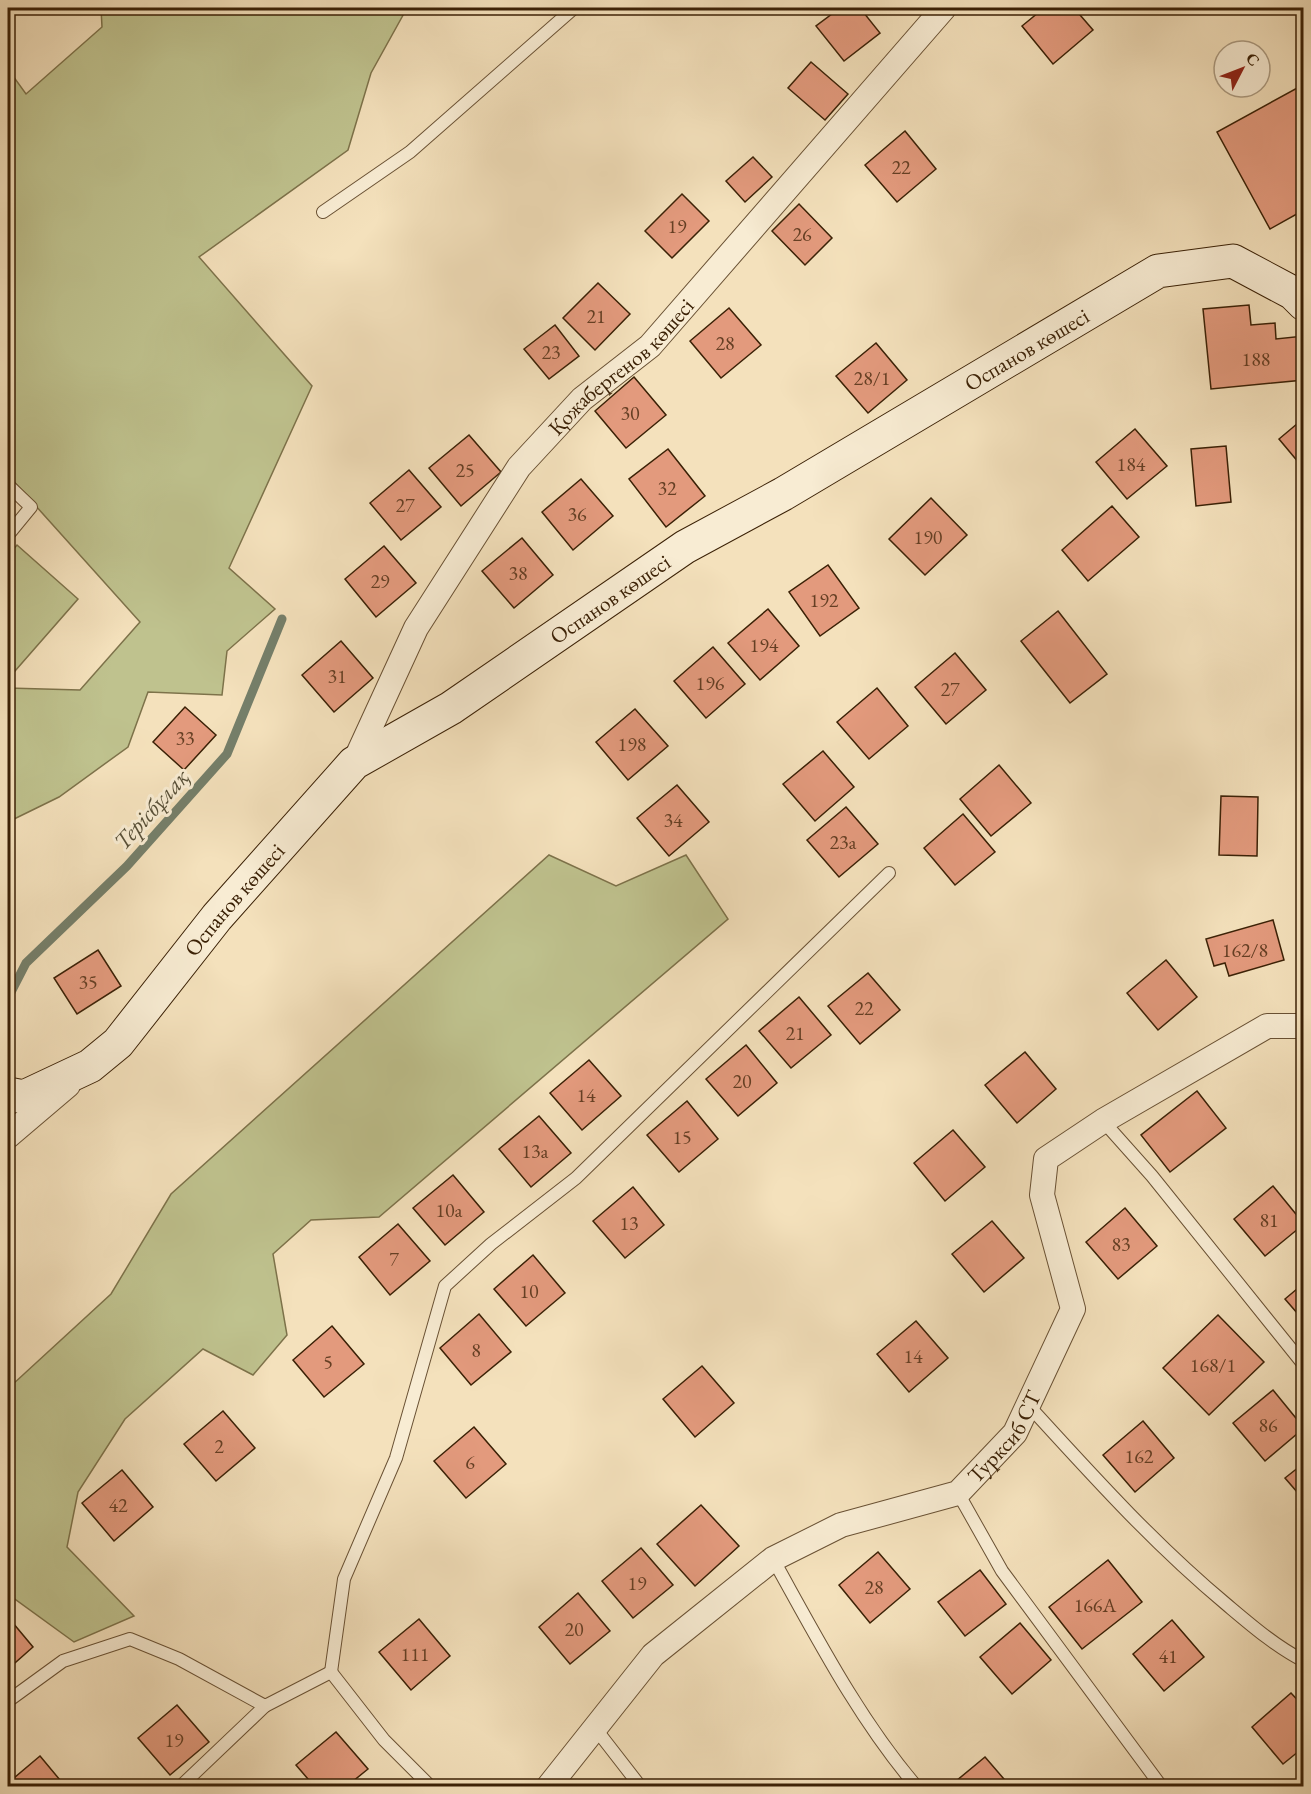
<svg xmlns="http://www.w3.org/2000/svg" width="1311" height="1794" viewBox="0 0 1311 1794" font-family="'EB Garamond',serif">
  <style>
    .green { fill: #bfc28e; stroke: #7d724a; stroke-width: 1.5 }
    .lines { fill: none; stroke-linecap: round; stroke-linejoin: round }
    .stream { stroke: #757f6a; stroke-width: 9 }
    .building { fill: #e39a7d; stroke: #3b2106; stroke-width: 1.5 }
    .lane-casing { stroke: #695134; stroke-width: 14 }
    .street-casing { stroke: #695134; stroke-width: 26 }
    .secondary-casing { stroke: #3b2106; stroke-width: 35 }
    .lane { stroke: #f8ecd3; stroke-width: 12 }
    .street { stroke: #f8ecd3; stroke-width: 24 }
    .secondary { stroke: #f8ecd3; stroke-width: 33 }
    .labels { text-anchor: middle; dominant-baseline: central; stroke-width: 6; stroke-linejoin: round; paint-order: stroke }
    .number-label { font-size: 20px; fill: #653f24 }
    .street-label { font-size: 22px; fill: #3b2106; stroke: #f8ecd3 }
    .water-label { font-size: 24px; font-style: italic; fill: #585038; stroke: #f8ecd3 }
  </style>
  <rect width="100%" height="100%" fill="#f4e1bc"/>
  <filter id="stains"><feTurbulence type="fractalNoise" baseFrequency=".00333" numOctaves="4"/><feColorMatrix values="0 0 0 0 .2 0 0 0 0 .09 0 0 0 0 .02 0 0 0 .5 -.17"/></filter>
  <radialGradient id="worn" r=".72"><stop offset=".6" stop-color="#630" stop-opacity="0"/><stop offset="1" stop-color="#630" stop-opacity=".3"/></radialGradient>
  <!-- green -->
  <g class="green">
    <polygon points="101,8 407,8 371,73 348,150 199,257 312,386 229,568 275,609 227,651 222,695 148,692 128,747 59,797 8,822 8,688 80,690 140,622 8,475 8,69 26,94 102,27"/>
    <polygon points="17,545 78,599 8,679 8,556"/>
    <polygon points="549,855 616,886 686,855 728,919 379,1217 311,1220 273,1254 287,1335 253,1375 203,1349 125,1419 78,1492 67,1547 134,1616 74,1642 8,1594 8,1384 12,1385 111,1294 171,1194"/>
  </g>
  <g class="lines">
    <!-- stream -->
    <polyline class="stream" points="8,998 26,963 127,866 227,754 282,619"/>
  </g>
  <!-- building -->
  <g class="building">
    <polygon points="840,8 860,8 880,33 844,61 816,26"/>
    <polygon points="1044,8 1074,8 1093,30 1053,64 1022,26"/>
    <polygon points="811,62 848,94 825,120 788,88"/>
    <polygon points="1299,87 1304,96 1304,210 1270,229 1217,132"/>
    <polygon points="905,131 936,169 897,202 865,165"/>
    <polygon points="753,157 772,177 745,202 726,181"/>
    <polygon points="682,194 709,221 672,258 645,231"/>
    <polygon points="799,204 832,238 805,265 772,231"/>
    <polygon points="598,283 630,314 595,350 563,318"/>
    <polygon points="1249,305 1251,325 1275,323 1276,339 1304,336 1304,380 1211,389 1203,309"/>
    <polygon points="729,308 761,345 721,378 690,341"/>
    <polygon points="555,325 579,356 549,379 524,349"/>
    <polygon points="876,343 907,380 868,413 836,376"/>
    <polygon points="634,377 666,415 626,448 595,411"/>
    <polygon points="1304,418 1304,469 1279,439"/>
    <polygon points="1135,429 1167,466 1127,499 1096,462"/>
    <polygon points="469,435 501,472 461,506 429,468"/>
    <polygon points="1226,446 1231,502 1196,506 1191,449"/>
    <polygon points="668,449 705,496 666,527 629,479"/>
    <polygon points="409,470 441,507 401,540 370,503"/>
    <polygon points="581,479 613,516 573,550 542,512"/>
    <polygon points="931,498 967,535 925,575 889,539"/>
    <polygon points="1112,506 1139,537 1088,581 1062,550"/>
    <polygon points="522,538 553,575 514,608 482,571"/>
    <polygon points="384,546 416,583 376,617 345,579"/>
    <polygon points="828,565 859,608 820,636 789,592"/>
    <polygon points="768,609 799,646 760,680 728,643"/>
    <polygon points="1058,611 1107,674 1070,703 1021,641"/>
    <polygon points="341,641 373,678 334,712 302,675"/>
    <polygon points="713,647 745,684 706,718 674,681"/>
    <polygon points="955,653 986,690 946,724 915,687"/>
    <polygon points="877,688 908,726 869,759 837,722"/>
    <polygon points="185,707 216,735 184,770 153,742"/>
    <polygon points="635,709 668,746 628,780 596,742"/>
    <polygon points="823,751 854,787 815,821 783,784"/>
    <polygon points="999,765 1031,803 991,836 960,799"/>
    <polygon points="677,785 709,822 669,856 637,818"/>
    <polygon points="1221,796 1258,797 1257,856 1219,855"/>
    <polygon points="846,807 878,844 839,877 807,840"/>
    <polygon points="963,814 995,852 955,885 924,848"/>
    <polygon points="1273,920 1284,960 1229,976 1225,963 1214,966 1206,939"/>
    <polygon points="98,950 121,986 77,1014 54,978"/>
    <polygon points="1166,960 1197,997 1158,1030 1127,993"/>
    <polygon points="868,973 900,1010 860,1044 828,1006"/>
    <polygon points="799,997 831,1035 791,1068 759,1031"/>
    <polygon points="746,1045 777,1083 738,1116 706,1079"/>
    <polygon points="1025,1052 1056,1089 1017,1123 985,1085"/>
    <polygon points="589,1060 621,1096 582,1130 550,1093"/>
    <polygon points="1197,1091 1226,1128 1170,1172 1141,1135"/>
    <polygon points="687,1101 718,1139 679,1172 647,1135"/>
    <polygon points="539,1116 571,1153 531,1187 499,1149"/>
    <polygon points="953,1130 985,1167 945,1201 914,1163"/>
    <polygon points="453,1175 484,1212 445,1245 413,1208"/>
    <polygon points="1273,1186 1304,1224 1265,1256 1234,1219"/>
    <polygon points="633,1187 664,1225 625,1258 593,1221"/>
    <polygon points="1125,1208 1157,1246 1118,1279 1086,1242"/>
    <polygon points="992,1221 1024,1258 984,1292 952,1254"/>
    <polygon points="398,1224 430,1261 390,1295 359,1257"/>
    <polygon points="533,1255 565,1293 526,1326 494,1289"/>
    <polygon points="1304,1283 1304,1321 1285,1299"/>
    <polygon points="479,1314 511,1352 471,1385 440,1348"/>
    <polygon points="1218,1315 1264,1362 1209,1415 1163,1368"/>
    <polygon points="916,1321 948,1358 909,1392 877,1354"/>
    <polygon points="332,1326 364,1364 324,1397 293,1360"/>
    <polygon points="702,1366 734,1403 695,1437 663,1399"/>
    <polygon points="1273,1390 1304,1428 1265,1461 1233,1423"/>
    <polygon points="223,1411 255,1448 216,1481 184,1444"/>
    <polygon points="1143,1421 1174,1458 1135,1492 1103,1455"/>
    <polygon points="474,1427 506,1464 466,1498 434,1461"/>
    <polygon points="1304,1463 1304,1500 1285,1478"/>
    <polygon points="122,1470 153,1507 114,1541 82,1503"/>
    <polygon points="701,1505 739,1546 695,1586 657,1544"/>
    <polygon points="641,1548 673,1585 633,1618 602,1581"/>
    <polygon points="878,1552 910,1589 870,1623 839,1585"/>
    <polygon points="1108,1560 1142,1602 1082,1649 1049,1607"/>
    <polygon points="980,1570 1006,1604 965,1636 938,1602"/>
    <polygon points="578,1593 610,1631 570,1664 539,1627"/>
    <polygon points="8,1617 33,1647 8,1669"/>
    <polygon points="419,1619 450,1656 411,1690 379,1652"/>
    <polygon points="1172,1620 1204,1657 1164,1691 1133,1654"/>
    <polygon points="1020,1623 1051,1660 1012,1694 980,1657"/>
    <polygon points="1291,1693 1304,1707 1304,1747 1283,1764 1252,1727"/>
    <polygon points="177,1705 209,1742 170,1775 138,1738"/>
    <polygon points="336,1732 368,1769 347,1786 314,1786 296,1765"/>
    <polygon points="40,1756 65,1786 8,1786 8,1783"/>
    <polygon points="985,1757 1010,1786 950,1786"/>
  </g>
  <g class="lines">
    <defs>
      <g id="lane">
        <polyline points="323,212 410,152 574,8"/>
        <polyline points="8,485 31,507 8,535"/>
        <polyline points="1103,1121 1152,1176 1304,1365"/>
        <path d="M1029 1406C1092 1475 1154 1544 1226 1604 1251 1625 1275 1646 1304 1661"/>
        <polyline points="958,1493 1002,1571 1161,1786"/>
        <path d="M773 1559C816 1636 858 1718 916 1786"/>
        <polyline points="331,1672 344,1579 396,1458 445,1286 491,1244 576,1178 889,873"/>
        <polyline points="8,1701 63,1661 130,1639 179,1659 265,1706 331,1672 384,1740 430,1786"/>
        <polyline points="595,1728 640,1786"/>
        <polyline points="181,1786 265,1706"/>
      </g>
      <g id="street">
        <path id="s1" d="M354 763 416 628 519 467 582 399 650 346 944 8"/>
        <polyline points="8,1136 68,1085"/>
        <path id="s2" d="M549 1786 653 1655 773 1559 841 1525 958 1493 1015 1433 1073 1309 1042 1195 1046 1159 1103 1121 1267 1026H1304"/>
      </g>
      <g id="secondary">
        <path id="s3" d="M8 1094 24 1097 90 1066 118 1043 217 917 354 763 451 708 685 547 783 494 1158 271 1233 261 1293 293 1304 304"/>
      </g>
    </defs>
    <!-- lane casing -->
    <use href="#lane" class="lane-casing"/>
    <!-- street casing -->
    <use href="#street" class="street-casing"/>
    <!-- secondary casing -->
    <use href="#secondary" class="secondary-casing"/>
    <!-- lane -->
    <use href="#lane" class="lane"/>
    <!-- street -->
    <use href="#street" class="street"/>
    <!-- secondary -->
    <use href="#secondary" class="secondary"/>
  </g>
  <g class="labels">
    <!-- number labels -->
    <g class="number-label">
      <text x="901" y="167">22</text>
      <text x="677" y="226">19</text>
      <text x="802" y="234">26</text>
      <text x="596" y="316">21</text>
      <text x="725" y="343">28</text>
      <text x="551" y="352">23</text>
      <text x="1256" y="359">188</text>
      <text x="872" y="378">28/1</text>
      <text x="630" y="413">30</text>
      <text x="1131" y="464">184</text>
      <text x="465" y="470">25</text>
      <text x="667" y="488">32</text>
      <text x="405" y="505">27</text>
      <text x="577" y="514">36</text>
      <text x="928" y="537">190</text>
      <text x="518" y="573">38</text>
      <text x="380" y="581">29</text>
      <text x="824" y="600">192</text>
      <text x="764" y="645">194</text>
      <text x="337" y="676">31</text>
      <text x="710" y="683">196</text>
      <text x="950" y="689">27</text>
      <text x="185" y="738">33</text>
      <text x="632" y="744">198</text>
      <text x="673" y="820">34</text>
      <text x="843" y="842">23а</text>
      <text x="1245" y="950">162/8</text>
      <text x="88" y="982">35</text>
      <text x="864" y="1008">22</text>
      <text x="795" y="1033">21</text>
      <text x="742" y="1081">20</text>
      <text x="586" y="1095">14</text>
      <text x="682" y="1137">15</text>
      <text x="535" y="1151">13а</text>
      <text x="449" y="1210">10а</text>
      <text x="1269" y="1220">81</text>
      <text x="629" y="1223">13</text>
      <text x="1121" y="1244">83</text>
      <text x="394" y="1259">7</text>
      <text x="529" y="1291">10</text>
      <text x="476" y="1350">8</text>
      <text x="913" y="1356">14</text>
      <text x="328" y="1362">5</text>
      <text x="1213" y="1365">168/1</text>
      <text x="1268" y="1425">86</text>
      <text x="219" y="1446">2</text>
      <text x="1139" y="1456">162</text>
      <text x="470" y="1462">6</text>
      <text x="118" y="1505">42</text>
      <text x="637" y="1583">19</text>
      <text x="874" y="1587">28</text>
      <text x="1095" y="1605">166А</text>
      <text x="574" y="1629">20</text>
      <text x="415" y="1654">111</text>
      <text x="1168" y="1656">41</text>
      <text x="174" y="1740">19</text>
    </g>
    <!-- street labels -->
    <g class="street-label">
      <text stroke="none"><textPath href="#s3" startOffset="1282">Оспанов көшесі</textPath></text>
      <text stroke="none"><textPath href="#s1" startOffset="483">Қожабергенов көшесі</textPath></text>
      <text stroke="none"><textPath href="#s3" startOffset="796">Оспанов көшесі</textPath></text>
      <text stroke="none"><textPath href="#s3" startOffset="310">Оспанов көшесі</textPath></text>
      <text stroke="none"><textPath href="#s2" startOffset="592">Турксиб СТ</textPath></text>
    </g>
    <!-- water labels -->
    <g class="water-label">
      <text transform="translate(151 809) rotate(-48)">Терісбұлақ</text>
    </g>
  </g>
  <!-- margin -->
  <rect width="1311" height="1794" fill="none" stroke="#f4e1bc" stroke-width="30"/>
  <rect x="9" y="9" width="1293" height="1776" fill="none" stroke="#3b2106" stroke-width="3"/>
  <rect x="15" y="15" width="1281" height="1764" fill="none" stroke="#3b2106" stroke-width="1.5"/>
  <!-- north arrow -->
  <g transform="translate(1242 69) rotate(48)"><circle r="28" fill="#f8ecd3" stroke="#ac9b81" stroke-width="1.5"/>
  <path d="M0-4.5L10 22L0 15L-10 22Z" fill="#8f2418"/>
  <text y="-9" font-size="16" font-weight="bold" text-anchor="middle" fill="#3b2106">С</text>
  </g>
  <rect width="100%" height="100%" filter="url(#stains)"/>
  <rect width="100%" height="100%" fill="url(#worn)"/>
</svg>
